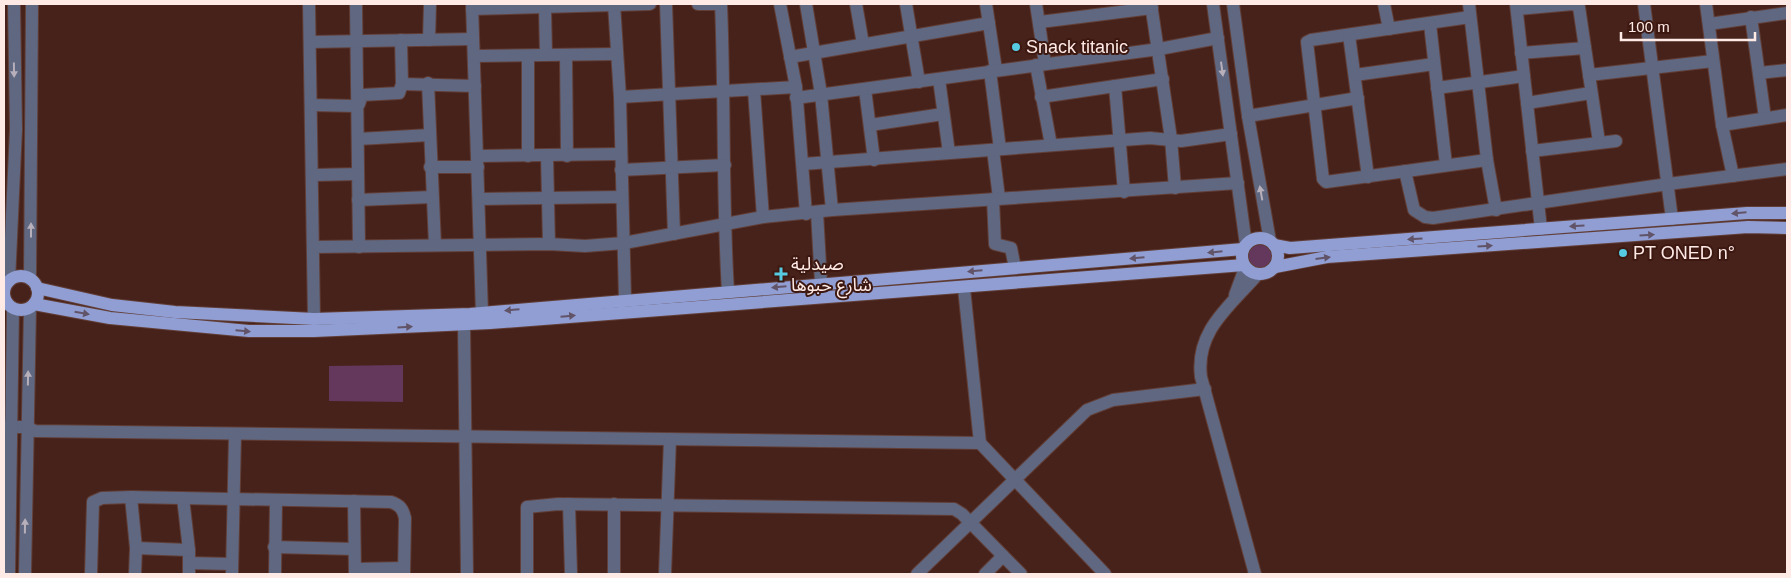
<svg xmlns="http://www.w3.org/2000/svg" width="1791" height="578" viewBox="0 0 1791 578" font-family="Helvetica,'Noto Sans Arabic',sans-serif">
  <style>
    .green { fill: #64385d }
    .lines { fill: none; stroke-linecap: round; stroke-linejoin: round }
    .minor-casing { stroke: #613e37; stroke-width: 14 }
    .major-casing { stroke: #613e37; stroke-width: 14 }
    .minor { stroke: #5f6781; stroke-width: 12 }
    .major { stroke: #909ed3; stroke-width: 12 }
    .oneway { fill: #b7afb9 }
    .oneway2 { fill: #625468 }
    .poi-dot { fill: #55cae0; stroke: #3c1811; stroke-width: 2 }
    .labels { text-anchor: middle; dominant-baseline: central; stroke-width: 4; stroke-linejoin: round; paint-order: stroke }
    .poi-label { font-size: 18px; fill: #ffeae6; stroke: #3c1811; text-anchor: start }
  </style>
  <rect width="100%" height="100%" fill="#47221a"/>
  <!-- green -->
  <g class="green">
    <circle cx="1260" cy="259" r="14"/>
    <polygon points="403,365 403,402 329,401 329,366"/>
  </g>
  <g class="lines">
    <defs>
      <g id="minor">
        <polyline points="309,4 314,319"/>
        <polyline points="356,4 359,247"/>
        <polyline points="472,4 482,313"/>
        <polyline points="614,4 620,97 625,299"/>
        <polyline points="666,4 674,234"/>
        <polyline points="698,4 721,4"/>
        <path d="M721 4C725 100 722 196 728 291"/>
        <polyline points="780,4 796,87 806,214"/>
        <polyline points="806,4 821,94 832,210"/>
        <polyline points="856,4 863,44"/>
        <polyline points="906,4 919,82"/>
        <polyline points="986,4 996,70"/>
        <polyline points="1036,4 1045,64"/>
        <polyline points="1151,4 1171,139 1175,188"/>
        <polyline points="1213,4 1246,245"/>
        <polyline points="1233,4 1248,116 1270,241"/>
        <polyline points="1384,4 1389,29"/>
        <polyline points="1469,4 1487,160 1496,210"/>
        <polyline points="1516,4 1541,229"/>
        <polyline points="1644,4 1672,219"/>
        <polyline points="1706,4 1722,125 1733,176"/>
        <polyline points="545,8 546,55"/>
        <polyline points="472,9 650,4"/>
        <polyline points="1517,9 1573,4 1579,7 1599,142"/>
        <polyline points="1470,17 1311,40 1307,42 1323,179 1326,182 1487,160"/>
        <polyline points="1751,17 1765,118"/>
        <polyline points="1040,22 1152,8"/>
        <polyline points="1430,24 1446,165"/>
        <polyline points="1709,24 1787,13"/>
        <polyline points="1349,35 1368,177"/>
        <polyline points="429,40 430,4"/>
        <polyline points="310,42 473,39"/>
        <polyline points="1521,53 1585,48"/>
        <polyline points="566,55 567,156"/>
        <polyline points="474,56 617,54"/>
        <polyline points="528,56 528,156"/>
        <polyline points="790,57 989,23"/>
        <polyline points="1036,65 1051,145"/>
        <polyline points="990,71 1000,149"/>
        <polyline points="1759,73 1787,70"/>
        <polyline points="1355,75 1434,64"/>
        <polyline points="1589,75 1713,61"/>
        <polyline points="939,79 949,153"/>
        <polyline points="428,83 435,245"/>
        <polyline points="402,84 475,86"/>
        <polyline points="1115,86 1163,79"/>
        <polyline points="1437,88 1524,76"/>
        <polyline points="865,89 874,160"/>
        <polyline points="754,90 763,217"/>
        <polyline points="620,97 796,87"/>
        <polyline points="1041,97 1115,86 1124,192"/>
        <polyline points="796,98 1159,49 1218,38"/>
        <polyline points="1527,103 1591,93"/>
        <polyline points="311,105 356,106 359,104 362,95 399,93 402,84 401,40"/>
        <polyline points="1248,116 1358,98"/>
        <polyline points="870,125 943,114"/>
        <polyline points="1722,125 1787,115"/>
        <polyline points="358,139 430,135"/>
        <polyline points="993,150 999,198"/>
        <polyline points="1532,151 1616,141"/>
        <polyline points="477,156 621,154"/>
        <polyline points="547,156 549,244"/>
        <polyline points="803,164 1150,138 1181,141 1231,134"/>
        <polyline points="430,167 478,167"/>
        <polyline points="621,170 725,165"/>
        <polyline points="1405,171 1414,210 1425,217 1433,218 1668,184 1787,169"/>
        <polyline points="314,175 358,174"/>
        <polyline points="479,199 621,197"/>
        <polyline points="993,199 995,244 1011,248 1015,268"/>
        <polyline points="358,200 432,197"/>
        <polyline points="817,212 821,283"/>
        <polyline points="313,247 549,244 585,246 624,243 763,217 832,210 1238,183"/>
        <polyline points="30,279 32,4"/>
        <polyline points="9,281 16,129 14,4"/>
        <polyline points="964,288 980,443 1105,574"/>
        <polyline points="1235,295 1245,268"/>
        <polyline points="464,324 467,574"/>
        <polyline points="4,427 27,427 35,431 980,443"/>
        <polyline points="131,497 136,548 135,574"/>
        <polyline points="183,498 189,550 189,574"/>
        <polyline points="354,501 355,574"/>
        <polyline points="569,504 571,574"/>
        <polyline points="274,547 354,549"/>
        <polyline points="136,548 189,550"/>
        <polyline points="189,563 232,564"/>
        <polyline points="355,569 404,568"/>
        <polyline points="9,574 13,308"/>
        <polyline points="25,574 30,308"/>
        <path d="M91 574 93 502 102 498 131 497 391 502C400 505 403 509 405 518L404 574"/>
        <polyline points="232,574 235,435"/>
        <polyline points="275,574 276,500"/>
        <polyline points="527,574 527,507 558,504 954,509 962,514 1021,574"/>
        <polyline points="614,574 614,504"/>
        <polyline points="665,574 670,439"/>
        <polyline points="917,574 1087,410 1113,400 1205,389"/>
        <polyline points="985,574 1003,556"/>
        <path d="M1255 574 1201 377C1195 331 1230 306 1257 275"/>
      </g>
      <g id="major">
        <circle cx="1260" cy="256" r="18"/>
        <polyline points="1274,245 1290,248 1747,213 1787,213"/>
        <polyline points="1275,267 1327,257 1748,227 1787,228"/>
        <circle cx="21" cy="293" r="17"/>
        <polyline points="37,288 112,305 175,312 314,319 470,314 1243,249"/>
        <polyline points="34,304 110,318 174,324 249,331 314,331 490,323 1244,265"/>
      </g>
    </defs>
    <!-- minor casing -->
    <use href="#minor" class="minor-casing"/>
    <!-- major casing -->
    <use href="#major" class="major-casing"/>
    <!-- minor -->
    <use href="#minor" class="minor"/>
    <!-- major -->
    <use href="#major" class="major"/>
  </g>
  <!-- one-way arrows -->
  <defs><path id="oneway-solid" d="M-6-.8H1V-3.2L6.5 0L1 3.2V.8H-6Z" transform="scale(1.25)"/></defs>
  <g class="oneway">
    <use href="#oneway-solid" transform="translate(1222 69) rotate(82)"/>
    <use href="#oneway-solid" transform="translate(14 70) rotate(89)"/>
    <use href="#oneway-solid" transform="translate(1261 193) rotate(-100)"/>
    <use href="#oneway-solid" transform="translate(31 230) rotate(-90)"/>
    <use href="#oneway-solid" transform="translate(28 378) rotate(-89)"/>
    <use href="#oneway-solid" transform="translate(25 526) rotate(-89)"/>
  </g>
  <g class="oneway2">
    <use href="#oneway-solid" transform="translate(1739 213) rotate(175)"/>
    <use href="#oneway-solid" transform="translate(1577 226) rotate(176)"/>
    <use href="#oneway-solid" transform="translate(1647 235) rotate(-4)"/>
    <use href="#oneway-solid" transform="translate(1415 239) rotate(176)"/>
    <use href="#oneway-solid" transform="translate(1485 246) rotate(-4)"/>
    <use href="#oneway-solid" transform="translate(1215 252) rotate(174)"/>
    <use href="#oneway-solid" transform="translate(1137 258) rotate(175)"/>
    <use href="#oneway-solid" transform="translate(1323 258) rotate(-7)"/>
    <use href="#oneway-solid" transform="translate(975 271) rotate(175)"/>
    <use href="#oneway-solid" transform="translate(779 287) rotate(175)"/>
    <use href="#oneway-solid" transform="translate(512 310) rotate(175)"/>
    <use href="#oneway-solid" transform="translate(82 313) rotate(10)"/>
    <use href="#oneway-solid" transform="translate(568 316) rotate(-5)"/>
    <use href="#oneway-solid" transform="translate(405 327) rotate(-3)"/>
    <use href="#oneway-solid" transform="translate(243 331) rotate(5)"/>
  </g>
  <!-- markers -->
  <g class="poi-dot">
    <circle cx="1016" cy="47" r="5"/>
    <circle cx="1623" cy="253" r="5"/>
    <path d="M778.5 266.5h5v5h5v5h-5v5h-5v-5h-5v-5h5z"/>
  </g>
  <g class="labels">
    <!-- poi labels -->
    <g class="poi-label">
      <text x="1026" y="47">Snack titanic</text>
      <text x="1633" y="253">PT ONED n°</text>
      <text x="791" y="264">صيدلية<tspan x="791" dy="21">شارع حبوها</tspan></text>
    </g>
  </g>
  <!-- border -->
  <rect width="1791" height="578" fill="none" stroke="#ffeae6" stroke-width="10"/>
  <!-- scale -->
  <path d="M1621 32v8h134v-8" fill="none" stroke="#ffeae6" stroke-width="2.5"/>
  <text x="1628" y="32" font-size="15" fill="#ffeae6" stroke="#3c1811" stroke-width="4" paint-order="stroke">100 m</text>
</svg>
